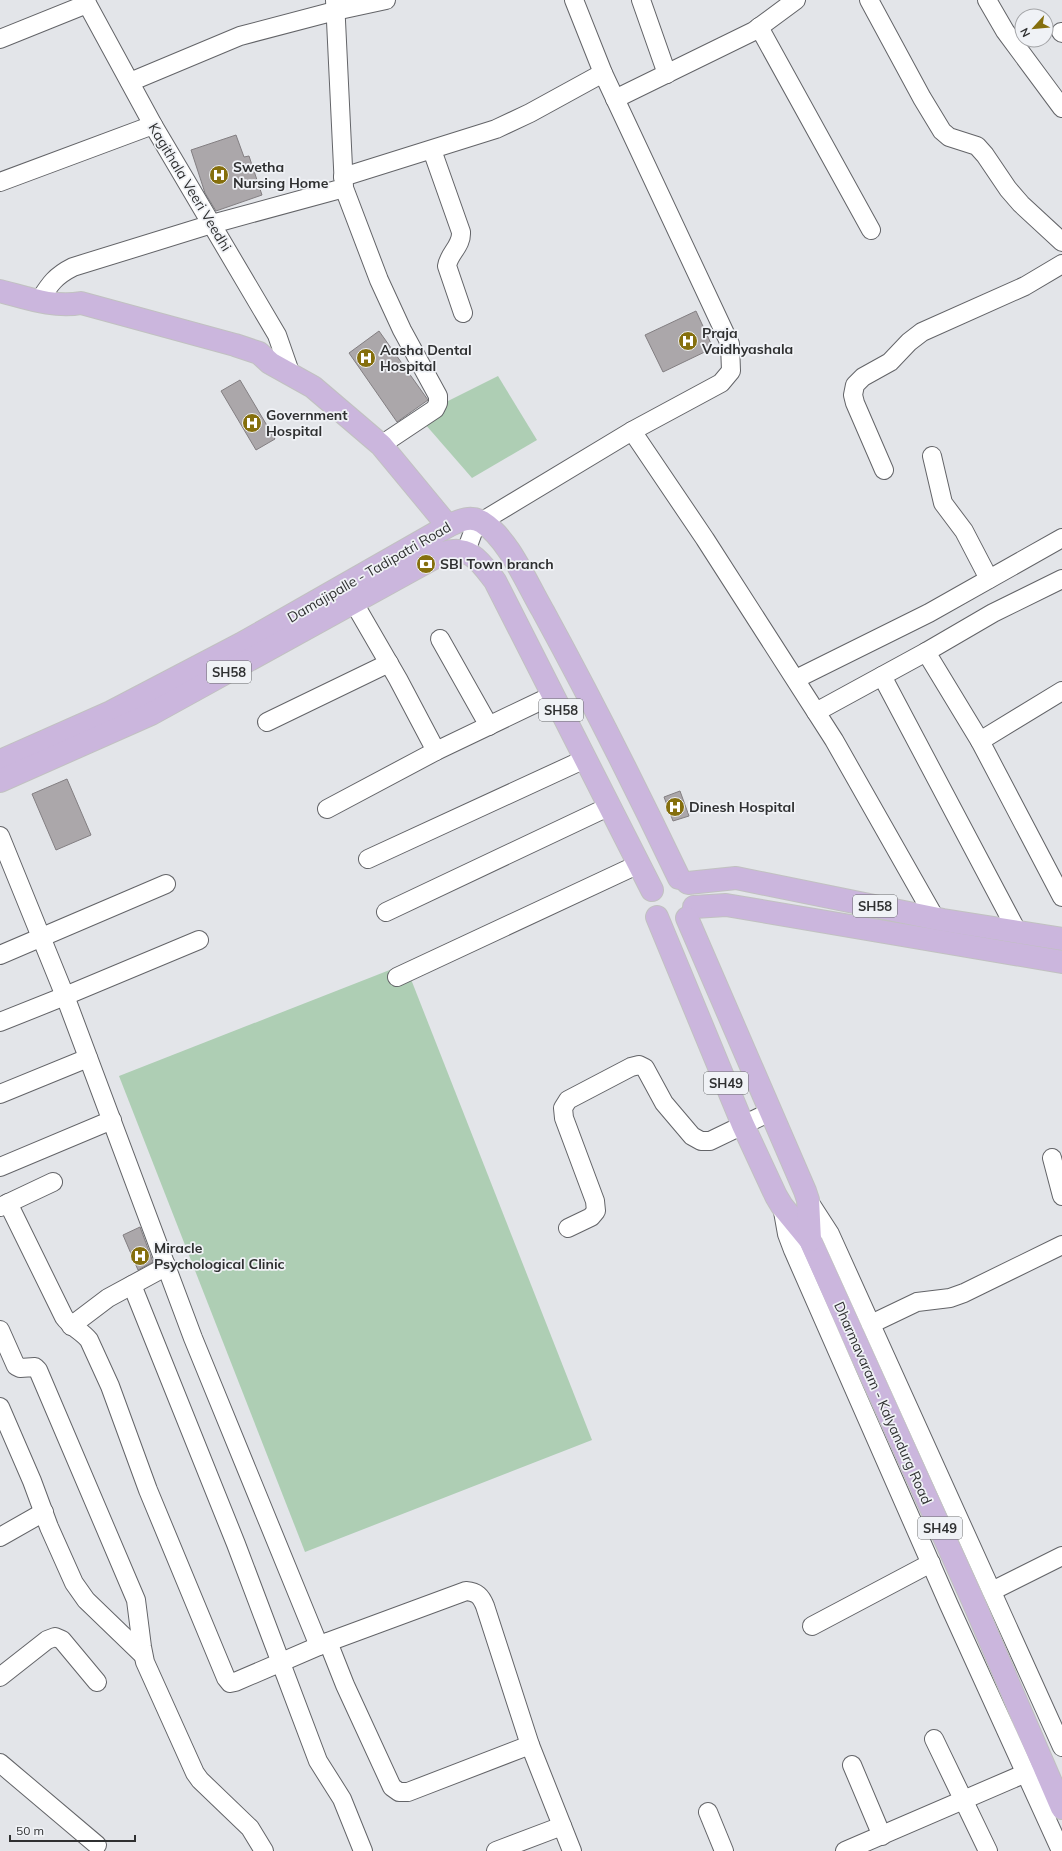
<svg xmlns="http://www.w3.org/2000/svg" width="1062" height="1851" viewBox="0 0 1062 1851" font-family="Mulish,sans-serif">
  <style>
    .green { fill: #aeceb4 }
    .building { fill: #aba7aa; stroke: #837f82 }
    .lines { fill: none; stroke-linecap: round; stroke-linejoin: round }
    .minor-casing { stroke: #636468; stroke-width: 20 }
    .major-casing { stroke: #c1c1c1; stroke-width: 24 }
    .minor { stroke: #fff; stroke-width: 18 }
    .major { stroke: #cbb6dd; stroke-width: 22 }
    .labels { text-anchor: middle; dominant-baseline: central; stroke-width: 3.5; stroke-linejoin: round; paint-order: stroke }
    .shield { fill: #f0f2f6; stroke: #696a6c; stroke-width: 1 }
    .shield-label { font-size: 13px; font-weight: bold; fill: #2f3031 }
    .poi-label { font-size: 14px; font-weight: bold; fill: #2f3031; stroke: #f0f2f6; text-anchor: start }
    .street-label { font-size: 14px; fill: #2f3031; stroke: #f0f2f6 }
  </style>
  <rect width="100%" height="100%" fill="#e3e5e9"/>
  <!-- green -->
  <g class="green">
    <polygon points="498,376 537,440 472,478 418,416"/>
    <polygon points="405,964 592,1440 305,1552 119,1076"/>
  </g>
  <!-- building -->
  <g class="building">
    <polygon points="236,135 244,157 249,156 262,195 216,211 205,193 191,150"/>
    <polygon points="696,311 713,348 663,372 645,335"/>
    <polygon points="379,331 428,400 397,422 349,353"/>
    <polygon points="240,380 275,439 256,450 221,391"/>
    <polygon points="67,779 91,835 56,850 32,794"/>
    <polygon points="680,791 689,816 673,821 664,797"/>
    <polygon points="140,1227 153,1262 138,1270 123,1235"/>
  </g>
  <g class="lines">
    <defs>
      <g id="minor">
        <polyline points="85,0 153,125 277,335 291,375"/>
        <polyline points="641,0 667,74"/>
        <polyline points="869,0 922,98 942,131 949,137 977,146 985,155 1008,189 1021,204 1062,242"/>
        <polyline points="987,0 1005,31 1062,108"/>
        <polyline points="759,27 871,230"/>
        <polyline points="1061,32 1062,33"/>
        <polyline points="0,39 87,4"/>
        <polyline points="130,82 240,36 335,11 386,0"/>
        <polyline points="615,99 754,31 796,0"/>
        <path d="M432 150 461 232C462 246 449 253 447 266L463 313"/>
        <polyline points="343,177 496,129 530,113 603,73"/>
        <polyline points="0,182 153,125"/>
        <polyline points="344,188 379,280 402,330 438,396 438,403 435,409 381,445"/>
        <path d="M39 301C50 284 55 276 73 267L212 224 344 188 335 0"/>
        <polyline points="632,431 705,539 834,740 935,918"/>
        <polyline points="932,456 943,503 964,531 989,579"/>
        <polyline points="884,470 855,403 853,395 855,385 863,377 890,362 909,342 922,332 1025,286 1062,264"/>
        <polyline points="466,551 473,532 481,522 632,431 721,383 731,371 730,344 603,73 574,0"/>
        <polyline points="1062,579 993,613 926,652 980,741 1062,897"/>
        <polyline points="354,603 398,679 436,751"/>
        <polyline points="440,639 489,726"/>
        <polyline points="882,676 1017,931"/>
        <polyline points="796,679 929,613 1062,538"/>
        <polyline points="816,712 926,652"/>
        <polyline points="267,722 389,663"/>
        <polyline points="980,741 1062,691"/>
        <polyline points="327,809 436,751 553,695"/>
        <polyline points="0,836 65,996 193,1338 319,1646"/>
        <polyline points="368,859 585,759"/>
        <polyline points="386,912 610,806"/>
        <polyline points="0,955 166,884"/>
        <polyline points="397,977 639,864"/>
        <polyline points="0,1022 65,996 199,940"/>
        <polyline points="0,1094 88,1058"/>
        <polyline points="1052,1158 1062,1196"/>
        <polyline points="0,1167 112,1120"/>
        <polyline points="808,1200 830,1234 1062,1747"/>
        <path d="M8 1203 64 1317C71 1327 82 1331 89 1340L110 1386 148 1490 226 1678 230 1683 235 1682 328 1642 466 1591C477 1592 481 1596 485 1606L530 1745 572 1851"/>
        <polyline points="782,1206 787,1234 793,1250 949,1605 1061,1851"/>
        <polyline points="0,1207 53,1182"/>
        <polyline points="568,1228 591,1217 596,1211 595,1201 564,1118 563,1108 568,1100 631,1067 639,1065 645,1068 664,1103 692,1136 701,1141 710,1141 770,1112"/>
        <polyline points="132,1285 236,1544 318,1761 342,1799 363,1851"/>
        <polyline points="871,1324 917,1302 950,1298 964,1293 1062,1245"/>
        <polyline points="71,1326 108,1298 167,1266"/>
        <polyline points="0,1330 16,1366 20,1368 35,1367 38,1370 136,1600 142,1647 145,1662 195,1773 200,1780 250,1828 264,1851"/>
        <polyline points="0,1407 32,1481 49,1527 74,1583 86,1600 143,1655"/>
        <polyline points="0,1537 44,1512"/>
        <polyline points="992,1591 1062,1556"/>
        <polyline points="812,1626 931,1563"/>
        <polyline points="328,1642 345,1685 392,1787 399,1792 408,1792 530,1745"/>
        <polyline points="0,1677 47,1640 55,1637 62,1640 97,1682"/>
        <polyline points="934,1739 988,1851"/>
        <polyline points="0,1763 97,1845"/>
        <polyline points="852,1765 882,1836"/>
        <polyline points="708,1812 724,1851"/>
        <polyline points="496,1851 562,1826"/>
        <polyline points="845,1851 1026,1773"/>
      </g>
      <g id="major">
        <path d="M0 291C27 298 54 308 81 303L235 345 259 353 270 363 313 387 381 445 448 526"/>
        <path d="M0 761 111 712 241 644 448 526C459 521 470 515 482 522 509 539 527 584 543 611 591 699 636 788 679 878"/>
        <path d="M0 781 151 714 443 553C470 544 481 563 495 581L652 890"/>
        <polyline points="688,883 736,878 943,920 1062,939"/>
        <polyline points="694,907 726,905 1062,962"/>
        <polyline points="657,917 743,1125 776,1196 782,1206 810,1240 973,1601 1062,1808"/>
        <polyline points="687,918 805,1191 808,1200 810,1240"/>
      </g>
    </defs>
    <!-- minor casing -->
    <use href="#minor" class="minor-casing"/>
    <!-- major casing -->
    <use href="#major" class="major-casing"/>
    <!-- minor -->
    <use href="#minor" class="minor"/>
    <!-- major -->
    <use href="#major" class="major"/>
  </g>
  <!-- icons -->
  <defs>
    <symbol id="hospital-disc" viewBox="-11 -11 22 22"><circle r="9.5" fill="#856f0d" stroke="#f0f2f6"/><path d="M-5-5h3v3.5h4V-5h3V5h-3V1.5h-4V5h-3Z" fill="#fff"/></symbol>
    <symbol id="bank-disc" viewBox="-11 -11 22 22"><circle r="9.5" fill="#856f0d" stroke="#f0f2f6"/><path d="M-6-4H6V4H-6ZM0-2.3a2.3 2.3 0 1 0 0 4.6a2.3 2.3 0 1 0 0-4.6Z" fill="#fff"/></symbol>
  </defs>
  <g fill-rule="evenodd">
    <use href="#hospital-disc" x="208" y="164" width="22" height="22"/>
    <use href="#hospital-disc" x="677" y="330" width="22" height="22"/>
    <use href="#hospital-disc" x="355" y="347" width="22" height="22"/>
    <use href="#hospital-disc" x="241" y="412" width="22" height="22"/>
    <use href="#bank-disc" x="415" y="553" width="22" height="22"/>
    <use href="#hospital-disc" x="664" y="796" width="22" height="22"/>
    <use href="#hospital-disc" x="129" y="1245" width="22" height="22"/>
  </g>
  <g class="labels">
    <!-- shield labels -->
    <g class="shield">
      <rect x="207" y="661" width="44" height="22" rx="3"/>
      <rect x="539" y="699" width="44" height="22" rx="3"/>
      <rect x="853" y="895" width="44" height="22" rx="3"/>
      <rect x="704" y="1072" width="44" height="22" rx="3"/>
      <rect x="918" y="1517" width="44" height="22" rx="3"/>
    </g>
    <g class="shield-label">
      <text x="229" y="672">SH58</text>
      <text x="561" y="710">SH58</text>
      <text x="875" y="906">SH58</text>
      <text x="726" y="1083">SH49</text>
      <text x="940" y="1528">SH49</text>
    </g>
    <!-- poi labels -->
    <g class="poi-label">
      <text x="233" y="167">Swetha<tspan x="233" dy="16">Nursing Home</tspan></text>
      <text x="702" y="333">Praja<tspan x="702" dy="16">Vaidhyashala</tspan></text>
      <text x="380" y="350">Aasha Dental<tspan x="380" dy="16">Hospital</tspan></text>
      <text x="266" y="415">Government<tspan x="266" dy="16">Hospital</tspan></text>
      <text x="440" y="564">SBI Town branch</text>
      <text x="689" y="807">Dinesh Hospital</text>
      <text x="154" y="1248">Miracle<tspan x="154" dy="16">Psychological Clinic</tspan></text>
    </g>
    <!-- street labels -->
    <g class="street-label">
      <text transform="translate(190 187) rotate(59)">Kagithala Veeri Veedhi</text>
      <text transform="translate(369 572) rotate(-30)">Damajipalle - Tadipatri Road</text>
      <text transform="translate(883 1403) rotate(66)">Dharmavaram - Kalyandurg Road</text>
    </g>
  </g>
  <!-- north arrow -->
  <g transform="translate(1034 28) rotate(243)"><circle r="19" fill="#f0f2f6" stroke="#a3a4a7"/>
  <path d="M0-3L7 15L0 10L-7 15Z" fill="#856f0d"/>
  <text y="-6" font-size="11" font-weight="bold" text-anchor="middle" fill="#2f3031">N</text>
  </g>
  <!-- scale -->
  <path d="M10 1835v6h125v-6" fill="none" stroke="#2f3031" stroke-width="2"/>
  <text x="16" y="1835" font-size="12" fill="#2f3031" stroke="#f0f2f6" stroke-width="3" paint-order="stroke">50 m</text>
</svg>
